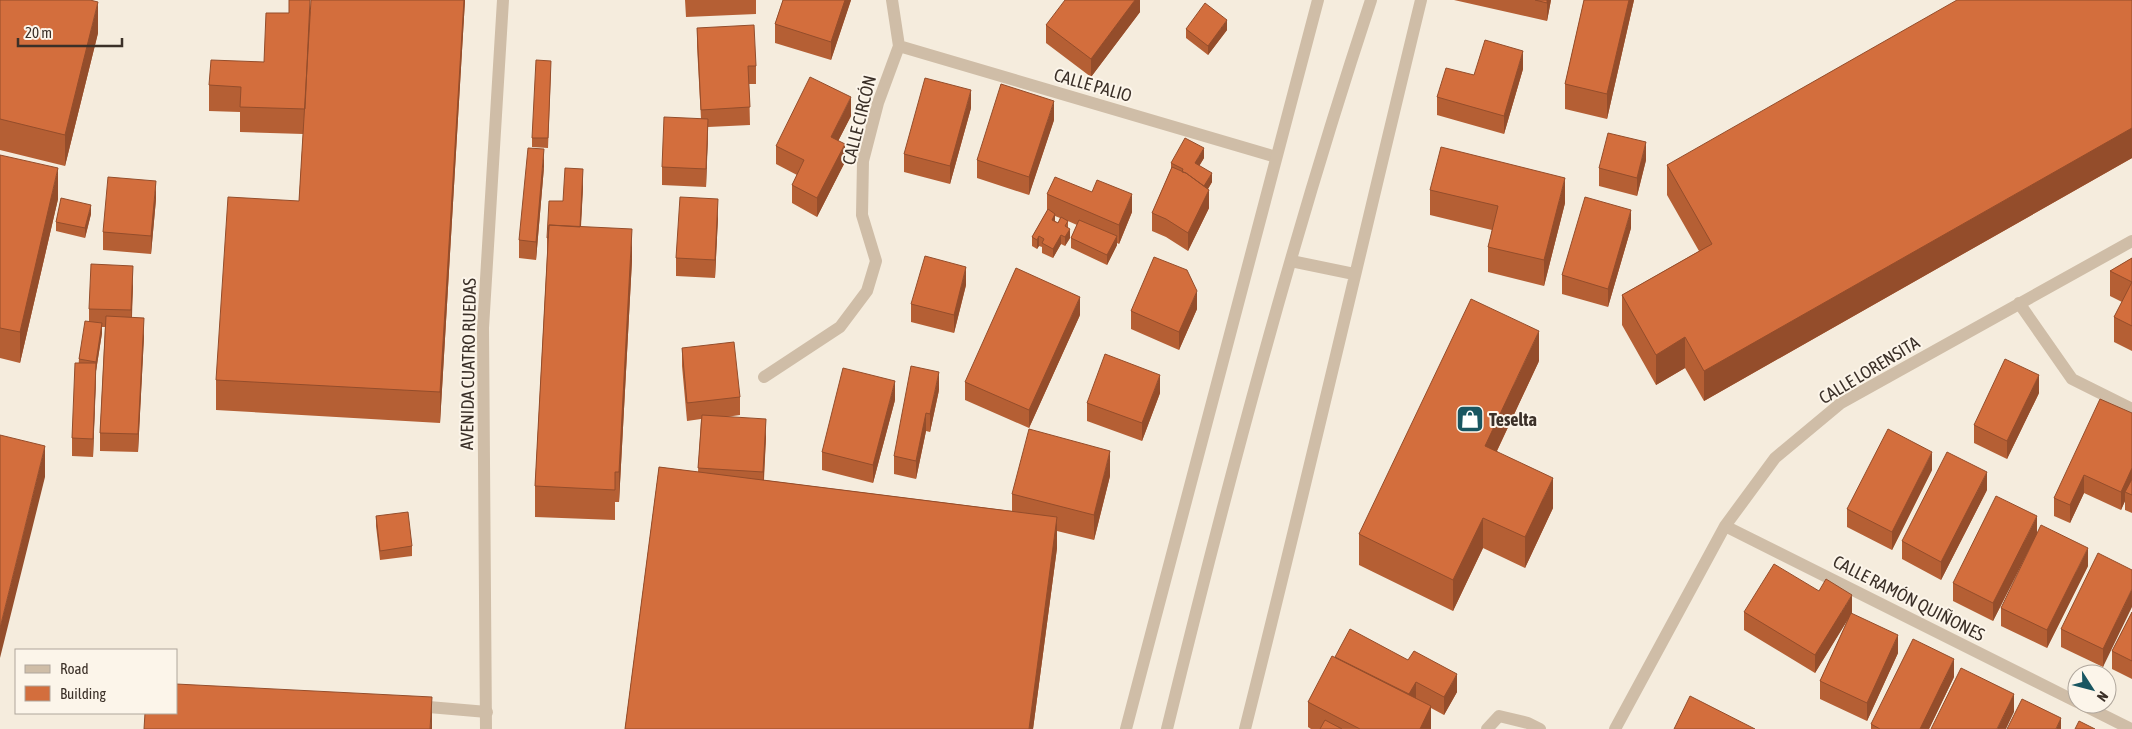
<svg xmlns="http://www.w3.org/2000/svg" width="2132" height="729" viewBox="0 0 2132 729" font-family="'Asap Condensed',sans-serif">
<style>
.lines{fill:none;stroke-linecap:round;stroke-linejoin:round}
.service{stroke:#cfbda7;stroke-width:12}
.minor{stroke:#cfbda7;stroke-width:12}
.tertiary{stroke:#cfbda7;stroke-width:12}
.wall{fill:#b55f34;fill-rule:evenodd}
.shaded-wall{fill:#944d2b}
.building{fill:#d36e3d;stroke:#944d2b}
.labels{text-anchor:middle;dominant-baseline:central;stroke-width:4;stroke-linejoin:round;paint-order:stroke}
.street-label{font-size:18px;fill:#3b3028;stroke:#fcf5ea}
.poi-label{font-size:18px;font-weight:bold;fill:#3b3028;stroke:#fcf5ea;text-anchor:start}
</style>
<rect width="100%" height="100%" fill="#f5ecdd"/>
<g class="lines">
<path class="service" d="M417,706L487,712"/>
<path class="minor" d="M899,46L1276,157
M1291,261L1354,274
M2019,303L2072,379L2132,409
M764,377L840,327L867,291L876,261L862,215L863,161L878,103L899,46L892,0
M1725,526L2077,702
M2081,704L2131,729
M486,729L483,328L503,0
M1245,729C1306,487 1362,243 1421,0
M1487,729L1499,716L1528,723L1540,729
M1615,729L1725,526L1775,458L1841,403L2132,241"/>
<path class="tertiary" d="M1126,729L1318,0
M1167,729C1227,484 1292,239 1371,0"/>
</g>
<path class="wall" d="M0,0L98,33L65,166L0,150Z
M465,0L440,423L216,410V380L299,201L303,134L240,132V112L209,111V85L264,62L289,13Z
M685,0H756V14L686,17Z
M783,0H851L831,60L775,43V24Z
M1140,0V12L1091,77L1046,43V25Z
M1454,0H1551L1547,21Z
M1584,0H1634L1607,119L1565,109V84Z
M2132,0V158L1704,401L1685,368L1656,385L1622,325V295L1699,251L1667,195V165Z
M697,28L756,66V84H749L750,125L708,127L706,187L662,185V167L701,119L697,46Z
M1186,29L1227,30L1208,55L1186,38Z
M1523,69L1504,134L1437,115V97L1474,75Z
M551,70L548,148L532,147V138Z
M971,108L950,184L904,172V154Z
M851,116L838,141L845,162L817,217L792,203V185L797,175L776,164V146Z
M1054,120L1029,195L977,178V160Z
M0,155L58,199L20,363L0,358Z
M1204,158L1199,166L1212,182L1208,189L1209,208L1188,251L1166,237L1152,231V213L1171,169V163Z
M1646,160L1637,196L1599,186V168Z
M544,167L536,260L519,258V240Z
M583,187L581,227L632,260L619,502H615V520L535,517V486L547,256V238L563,201Z
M1430,190L1565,203L1544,286L1488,272V247L1492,230L1430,215Z
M1047,194L1132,212L1119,244L1117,243V245L1107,265L1071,248V238L1077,225L1068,221V227L1070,238L1065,246L1061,244L1053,258L1042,253V247L1039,246L1037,249L1032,246V237L1047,211ZM1055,216L1060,218L1058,223L1055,221Z
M156,199L151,254L103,250V232Z
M91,214L85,238L56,231V222Z
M718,217L715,278L676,276V258Z
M1631,228L1608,307L1562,294V275Z
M2132,258V351L2114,342V317L2122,302L2110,296V271Z
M133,285L132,317L144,336L138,452L100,451V433L105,327H102V333L96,371L93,457L72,456V438L79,359L89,321V309Z
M966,285L954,333L911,322V304Z
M1197,309L1179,350L1131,329V311Z
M1080,315L1029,428L965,400V382Z
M682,348L740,397V415L726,417L766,437L764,480L1012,511V494L1110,476L1094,540L1057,531V548L1033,729H625L659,467L698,472L701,419L687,421L682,366Z
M1539,361L1497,451L1553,508L1525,568L1483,548L1453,611L1359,565V534Z
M939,390L930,432L926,431L916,479L894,474V456Z
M1160,393L1142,441L1087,421V403Z
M2039,393L2007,459L1974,443V425Z
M895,400L873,483L822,470V452Z
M2132,413V513L2125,510V501L2121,510L2084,493L2070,523L2054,516V498Z
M1932,470L1892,550L1847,527V509Z
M1987,490L1941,580L1902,559V541Z
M376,516L412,546V556L380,560L376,526Z
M2037,534L1993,621L1953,601V583Z
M2088,566L2047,648L2001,626V608Z
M2132,570L2103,667L2061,647V629Z
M1744,612L1852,613H1851L1898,653L1867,721L1820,699V681L1850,615L1815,673L1744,630Z
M2132,612V679L2112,669V651Z
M1335,657L1408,660L1457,692L1444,715L1431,708V729H1311L1308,727V702Z
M1954,677L1929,729H1871V724Z"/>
<path class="shaded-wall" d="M464,0H465L440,423V392Z
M845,0H851L831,60V42Z
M1135,0H1140V12L1091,77V59Z
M1547,0H1551L1547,21Z
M1629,0H1634L1607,119V94Z
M98,2V33L65,166V135Z
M1227,20V30L1208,55V46Z
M1523,51V69L1504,134V116Z
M971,90V108L950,184V166Z
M851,97V116L831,155V137Z
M1054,101V120L1029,195V177Z
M708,119V137L706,187V169Z
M2132,128V158L1704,401V371Z
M1646,142V160L1637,196V178Z
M845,144V162L817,217V198Z
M1204,148V158L1195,173V163Z
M544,149V167L536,260V242Z
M58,168V199L20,363V332Z
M583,169V187L579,257V239Z
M1212,173V182L1203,197V187Z
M1565,178V203L1544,286V260Z
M156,181V199L151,254V236Z
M1209,190V208L1188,251V233Z
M1132,194V212L1119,244V225Z
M718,199V217L715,278V260Z
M91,205V214L85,238V228Z
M1631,210V228L1608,307V289Z
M1055,214V223L1052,220Z
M632,229V260L619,502V472Z
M1070,229V238L1065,246V237Z
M1061,235V244L1053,258V249Z
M1039,236V246L1037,249V240Z
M1117,236V245L1107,265V255Z
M133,266V285L131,328V310Z
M966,267V285L954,333V315Z
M1197,291V309L1179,350V332Z
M1080,297V315L1029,428V410Z
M144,318V336L138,452V434Z
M102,323V333L96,371V362Z
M1539,331V361L1485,476V446Z
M1685,337V368L1656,385V355Z
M96,363V381L93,457V439Z
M939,372V390L930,432V414Z
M1160,375V393L1142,441V423Z
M2039,375V393L2007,459V441Z
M895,381V400L873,483V465Z
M926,413V431L916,479V461Z
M766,419V437L763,490V472Z
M45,446V477L0,658V628Z
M1110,451V476L1094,540V515Z
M1932,452V470L1892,550V532Z
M2132,468V487L2125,492V501L2121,510V492Z
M1987,472V490L1941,580V562Z
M2084,475V493L2070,523V505Z
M1553,478V508L1525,568V537Z
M2037,516V534L1993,621V603Z
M1057,517V548L1033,729H1029Z
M1483,518V548L1453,611V580Z
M2088,548V566L2047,648V630Z
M2132,589V607L2103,667V649Z
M1852,595V613L1815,673V655Z
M1898,635V653L1867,721V703Z
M1954,659V677L1929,729H1920Z
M1457,674V692L1444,715V697Z
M1416,682V700L1406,698Z
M2014,694V712L2006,729H1997Z
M432,697V729H430Z
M1431,706V729H1420Z
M2061,718V729H2056Z"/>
<path class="building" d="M0,0H90L98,2L65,135L0,119Z
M289,0H310L305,109L240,107L241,87L209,85L211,60L264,62L266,13H289Z
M311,0H464L440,392L216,380L228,197L299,201Z
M783,0H845L831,42L775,24Z
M1065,0H1135L1091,59L1046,25Z
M1535,0H1547V3Z
M1584,0H1629L1607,94L1565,84Z
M1957,0H2132V128L1704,371L1685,337L1656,355L1622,295L1712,244L1667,165Z
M1205,3L1227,20L1208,46L1186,29Z
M754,25L756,66H748L750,107L701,110L697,28Z
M1485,40L1523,51L1504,116L1437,97L1446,68L1474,75Z
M536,60L551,61L548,138H532Z
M810,77L851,97L831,137L845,144L817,198L792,185L804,160L776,146Z
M925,78L971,90L950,166L904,154Z
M1001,84L1054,101L1029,177L977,160Z
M664,117L708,119L706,169L662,167Z
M1608,133L1646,142L1637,178L1599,168Z
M1185,138L1204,148L1195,163L1212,173L1204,186L1186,173L1182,172L1183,169L1171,163Z
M1441,147L1565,178L1544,260L1488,247L1498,206L1430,190Z
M528,148L544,149L536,242L519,240Z
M0,155L58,168L20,332L0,328Z
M1172,167L1186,173L1209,190L1188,233L1166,219L1152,213Z
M565,168L583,169L580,227L549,225L548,238H547L549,201H563Z
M108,177L156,181L151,236L103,232Z
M1055,177L1092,192L1097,180L1132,194L1119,225L1047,194Z
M680,197L718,199L715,260L676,258Z
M1585,197L1631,210L1608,289L1562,275Z
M61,198L91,205L85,228L56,222Z
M1048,209L1055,214L1052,220L1058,223L1061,217L1068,221L1065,226L1070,229L1065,237L1061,235L1053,249L1042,243L1044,239L1039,236L1037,240L1032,237Z
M1079,220L1117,236L1107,255L1071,238Z
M549,225L632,229L619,472H615V490L535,486Z
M925,256L966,267L954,315L911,304Z
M1154,257L1187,270L1197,291L1179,332L1131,311Z
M2132,258V326L2114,317L2132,282L2110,271Z
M91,264L133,266L131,310L89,309Z
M1016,268L1080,297L1029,410L965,382Z
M1471,299L1539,331L1485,446L1553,478L1525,537L1483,518L1453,580L1359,534Z
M106,316L144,318L138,434L100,433Z
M85,321L102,323L96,362L79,359Z
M734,342L740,397L687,403L682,348Z
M1105,354L1160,375L1142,423L1087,403Z
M2005,359L2039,375L2007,441L1974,425Z
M75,363H96L93,439L72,438Z
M911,366L939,372L930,414L926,413L916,461L894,456Z
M843,368L895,381L873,465L822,452Z
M2100,399L2132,413V468L2121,492L2084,475L2070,505L2054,498Z
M702,415L766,419L763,472L698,468Z
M1029,429L1110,451L1094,515L1012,494Z
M1888,429L1932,452L1892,532L1847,509Z
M0,435L45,446L0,628Z
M1947,452L1987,472L1941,562L1902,541Z
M659,467L1057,517L1029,729H625Z
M2132,479V495L2125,492Z
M1996,496L2037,516L1993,603L1953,583Z
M408,512L412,546L380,551L376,516Z
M2041,525L2088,548L2047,630L2001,608Z
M2098,553L2132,570V589L2103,649L2061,629Z
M1774,564L1819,591L1826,579L1852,595L1815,655L1744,612Z
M2132,612V661L2112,651Z
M1851,613L1898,635L1867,703L1820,681Z
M1350,629L1408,660L1414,651L1457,674L1444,697L1416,682L1409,694L1335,657Z
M1913,639L1954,659L1920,729H1880L1871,724Z
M1332,656L1431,706L1420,729H1360L1308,702Z
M1961,668L2014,694L1997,729H1931Z
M176,684L432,697L430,729H144L145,713H176Z
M1690,696L1755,729H1674Z
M2022,699L2061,718L2056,729H2007Z
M1325,720L1342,729H1320Z
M2079,721L2095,729H2075Z"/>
<defs>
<g id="shop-square" transform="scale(1.4375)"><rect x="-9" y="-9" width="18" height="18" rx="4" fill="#195661" stroke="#fcf5ea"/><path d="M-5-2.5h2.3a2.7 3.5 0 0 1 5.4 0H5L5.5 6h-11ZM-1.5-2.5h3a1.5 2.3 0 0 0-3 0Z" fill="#fff"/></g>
</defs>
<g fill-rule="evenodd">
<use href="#shop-square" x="1470" y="419"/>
</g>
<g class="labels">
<g class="street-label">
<text transform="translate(1093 85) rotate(16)">CALLE PALIO</text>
<text transform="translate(859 120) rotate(-76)">CALLE CIRCÓN</text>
<text transform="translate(468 364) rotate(-89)">AVENIDA CUATRO RUEDAS</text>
<text transform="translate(1869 370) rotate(-31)">CALLE LORENSITA</text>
<text transform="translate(1909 598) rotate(27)">CALLE RAMÓN QUIÑONES</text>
</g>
<g class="poi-label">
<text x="1489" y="419">Teselta</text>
</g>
</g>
<rect x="15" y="649" width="162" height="65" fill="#fcf5ea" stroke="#afa69c"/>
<rect x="25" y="665" width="25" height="8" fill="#cfbda7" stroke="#afa69c"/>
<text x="60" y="674" font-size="15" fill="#3b3028">Road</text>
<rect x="25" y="686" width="25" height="15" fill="#d36e3d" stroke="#afa69c"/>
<text x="60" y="699" font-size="15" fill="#3b3028">Building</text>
<g transform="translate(2092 689) rotate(126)"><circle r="24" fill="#fcf5ea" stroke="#afa69c"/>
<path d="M0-4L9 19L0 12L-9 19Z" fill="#195661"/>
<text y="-8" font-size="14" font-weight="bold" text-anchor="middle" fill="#3b3028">N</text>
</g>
<path d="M18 38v8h104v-8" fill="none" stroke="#3b3028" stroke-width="2.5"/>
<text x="25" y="38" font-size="15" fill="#3b3028" stroke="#fcf5ea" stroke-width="4" paint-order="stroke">20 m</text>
</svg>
